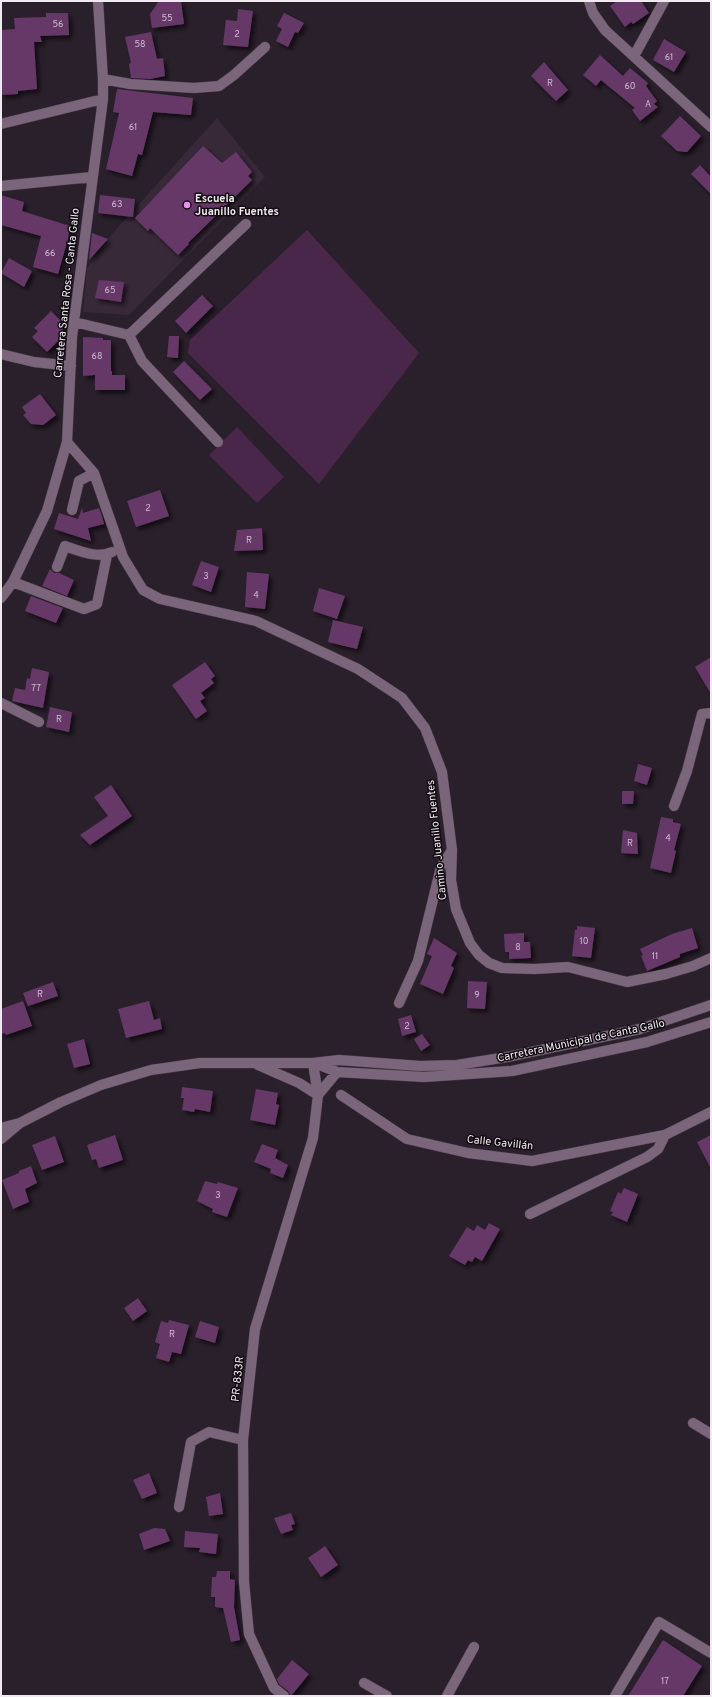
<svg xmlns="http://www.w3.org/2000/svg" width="712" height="1697" viewBox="0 0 712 1697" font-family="Overpass,sans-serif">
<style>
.built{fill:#382938}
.green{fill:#49274b}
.building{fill:#653868;filter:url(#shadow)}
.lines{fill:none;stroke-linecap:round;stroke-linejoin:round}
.minor-casing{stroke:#463c47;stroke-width:11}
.minor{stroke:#7b657b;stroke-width:10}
.poi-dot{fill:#f08bf6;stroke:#100c10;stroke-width:1.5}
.labels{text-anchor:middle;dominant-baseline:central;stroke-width:3;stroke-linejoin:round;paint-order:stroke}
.number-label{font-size:9px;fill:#cdbdce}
.poi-label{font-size:11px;font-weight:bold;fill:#f0e9f0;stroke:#100c10;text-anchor:start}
.street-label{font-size:11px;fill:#f0e9f0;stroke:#100c10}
</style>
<defs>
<filter id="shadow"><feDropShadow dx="3.5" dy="3.5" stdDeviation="2" flood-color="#0009"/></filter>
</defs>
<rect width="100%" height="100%" fill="#2a202b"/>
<path class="built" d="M217,118L265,177L129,315L83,312L87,268L112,234Z"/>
<path class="green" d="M307,230L419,353L319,484L188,353L190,340Z
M237,427L284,477L257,503L209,455Z"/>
<path class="building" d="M159,1H181L184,24L152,28L150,14Z
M617,1H641L649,13L633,24L631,22L625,27L610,6Z
M238,9L253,11L248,47L223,45L226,20L237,21Z
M46,13H68L69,35L40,36L42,42H34L37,89L18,91V94L1,95V30L15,29L14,18L46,17Z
M284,13L304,23L298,33L295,32L288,47L276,41L282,29L277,26Z
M151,32L157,59L163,58L165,76L150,79L131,78L129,64L131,63L125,37Z
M664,39L686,52L674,72L653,60Z
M600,55L623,76L630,68L648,83L646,86L657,101L654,104L658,107L640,121L632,110L635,108L601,80L596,86L583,75Z
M544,62L568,90L556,101L531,76Z
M117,89L193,98L191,115L153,112L142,155L138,154L132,176L106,169L119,113L113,112Z
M680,116L701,136L687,152L677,151L661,136Z
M203,146L222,163L236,152L252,172L248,176L252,180L188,243L189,244L178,255L150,228L148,231L135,218Z
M700,165L711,177V194L691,174Z
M1,195L24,202L22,211L70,226L68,239L58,274L33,267L41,236L1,225Z
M100,195L135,199L133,217L98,213Z
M92,233L108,239L89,260Z
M9,258L32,271L24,287L1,273Z
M99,280L124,282L121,302L95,298Z
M202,295L213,306L186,333L175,321Z
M51,311L62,322L63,336L47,352L32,337L38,331L34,328Z
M169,336H179L178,358L167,357Z
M83,337L103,338V340H111V371H112V375H125V390H95V375L83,376Z
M184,361L212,389L200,400L173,372Z
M40,394L56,415L43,425L31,424L23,415L26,413L22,407Z
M160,490L169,516L136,527L127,501Z
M82,508L83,513L99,508L102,516L104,524L88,528L91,541L54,529L59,513L78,519Z
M262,528L263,550L234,551L237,530Z
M201,561L219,567L211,592L192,585Z
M50,569L54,573H59L74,580L67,596L42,586Z
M247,572L269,574L265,609L245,607Z
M319,588L345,596L337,619L313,611Z
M31,596L63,608L56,623L25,611Z
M333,620L363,627L357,649L328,642Z
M711,657V694L695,667Z
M205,662L215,676L211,679L214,683L201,693L205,698L200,701L207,711L196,719L172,685Z
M32,668L49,672L43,708L12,701L15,688L25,690L27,678L30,679Z
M50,707L72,712L69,732L46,727Z
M638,764L652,768L647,785L634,781Z
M111,785L132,816L90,845L80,835L108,816L94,797Z
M622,791H634L633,804H622Z
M661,817L673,819V822L681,824L674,850L676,851L671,873L650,868Z
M623,830L637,833L638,854L621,853Z
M577,926L595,928L591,958L572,956L575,930H577Z
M692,928L698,948L680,954V957L647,971L641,956L643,955L640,949L672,934Z
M524,933V942H530L531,958L509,959V952H505L504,934Z
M434,938L457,953L451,966L454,968L443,994L420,984L432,956L427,954Z
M468,981L487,982L485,1009L467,1008Z
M53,982L58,996L28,1006L23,993Z
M23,1001L32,1026L6,1035L5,1033L1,1034V1009Z
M149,1001L154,1020L160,1018L162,1029L126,1038L118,1009Z
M411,1015L416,1032L402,1036L398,1019Z
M422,1034L430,1045L421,1051L414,1039Z
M84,1039L90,1064L74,1068L67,1044Z
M182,1087L213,1091L210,1112L195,1109L194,1112L182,1110L184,1098H181Z
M256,1089L278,1093L276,1104L279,1105L275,1125L250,1120Z
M115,1135L123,1160L99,1168L96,1159L92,1160L87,1145Z
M711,1135V1169L697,1142Z
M55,1136L64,1162L42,1170L32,1145Z
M262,1144L278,1150L275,1158L288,1165L283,1178L270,1173L271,1169L254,1162Z
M31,1166L37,1183L25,1189L29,1202L13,1209L2,1180L19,1173V1171Z
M205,1181L217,1184L218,1182L238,1188L227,1217L212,1212L213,1209L197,1201Z
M624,1188L638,1194L627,1222L611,1215L613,1212L610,1211L618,1192L621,1194Z
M489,1223L500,1229L482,1261L475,1257L472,1262L468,1260L465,1265L449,1256L467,1227L474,1231L477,1225L485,1230Z
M138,1298L147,1311L133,1321L124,1308Z
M169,1320L189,1325L181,1354L172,1352L169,1362L156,1358L160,1344L155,1342L161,1321L168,1323Z
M200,1321L219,1327L215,1343L195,1337Z
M149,1473L157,1493L142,1499L133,1480Z
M220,1493L223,1514L209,1516L206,1497Z
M291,1513L295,1524L291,1525L293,1530L281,1534L274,1518Z
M154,1528L165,1529L170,1541L144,1550L139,1534Z
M185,1531L218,1534L216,1554L199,1552L200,1548L184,1547Z
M325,1546L338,1565L321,1577L308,1558Z
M217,1571H230V1579L235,1580L234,1607L240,1640L231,1642L223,1608L215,1607V1597H211L212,1577H216Z
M663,1640L702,1666L683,1696H628Z
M292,1660L309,1674L291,1696L288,1691L279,1684L277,1679Z"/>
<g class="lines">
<g class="minor-casing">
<path id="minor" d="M589,1L593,13L605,30L711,127
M634,56L664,1
M103,79L130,84L194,88L219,86L234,75L265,47
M1,124L103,99
M1,186L92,177
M74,322L129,335L246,224
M129,335L142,361L218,442
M1,354L34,362L71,366
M67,442L94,473L123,557L143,590L160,599L256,621L358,669L402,698L425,728L442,772L452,850L451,880L456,909L470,943L479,955L489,963L502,968L535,969L568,967L627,982L666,974L693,966L711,958
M72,510L79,481L94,473
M57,567L65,546C80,551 97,559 112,552
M13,582L84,609L97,604L107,555
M1,598L13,582L47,511L67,442L72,337L103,99V79L98,1
M1,703L39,722
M674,806L687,771L702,714L711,713
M399,1003L418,961L441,867L452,850
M315,1063L337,1072L424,1077L512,1071L647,1042L711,1022
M258,1065L299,1083L318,1095L337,1072
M341,1095L407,1139L468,1153L532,1161L665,1135L711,1112
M1,1128L20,1123L61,1102L101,1085L151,1070L200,1063H313L339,1060L420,1066L457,1065L507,1057L640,1029L711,1005
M1,1139L20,1123
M530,1214L647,1157L658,1149L665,1135
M693,1423L711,1434
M179,1507L191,1442L209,1432L243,1440
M364,1683L387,1696
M284,1696L274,1688L249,1634L244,1582L243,1440L255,1329L313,1138L318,1095L313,1063
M447,1696L474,1647
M615,1696L659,1622L711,1653"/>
</g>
<use href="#minor" class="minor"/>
</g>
<circle class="poi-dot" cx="187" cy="205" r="4"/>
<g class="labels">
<g class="number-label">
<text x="167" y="18">55</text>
<text x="58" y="24">56</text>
<text x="237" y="34">2</text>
<text x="140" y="44">58</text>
<text x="669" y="57">61</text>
<text x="550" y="83">R</text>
<text x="630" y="86">60</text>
<text x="648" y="104">A</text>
<text x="133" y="127">61</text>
<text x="117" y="204">63</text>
<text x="50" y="253">66</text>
<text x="110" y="290">65</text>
<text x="97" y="356">68</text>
<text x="148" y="508">2</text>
<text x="249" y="540">R</text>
<text x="206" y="576">3</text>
<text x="256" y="595">4</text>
<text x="36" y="688">77</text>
<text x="59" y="719">R</text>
<text x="668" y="838">4</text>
<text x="630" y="843">R</text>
<text x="584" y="941">10</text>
<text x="518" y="947">8</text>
<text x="655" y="956">11</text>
<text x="40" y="994">R</text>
<text x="477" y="995">9</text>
<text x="407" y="1026">2</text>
<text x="218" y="1195">3</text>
<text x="172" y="1334">R</text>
<text x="665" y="1681">17</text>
</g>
<g class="poi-label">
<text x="195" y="199">Escuela<tspan x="195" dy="13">Juanillo Fuentes</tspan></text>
</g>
<g class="street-label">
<text transform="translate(67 293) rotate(-84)">Carretera Santa Rosa - Canta Gallo</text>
<text transform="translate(437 840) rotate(-96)">Camino Juanillo Fuentes</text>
<text transform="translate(581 1041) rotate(-12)">Carretera Municipal de Canta Gallo</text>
<text transform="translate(500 1143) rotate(6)">Calle Gavillán</text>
<text transform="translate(238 1379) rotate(-84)">PR-833R</text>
</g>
</g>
<rect width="712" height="1697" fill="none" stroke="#f0e9f0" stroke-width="4"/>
</svg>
